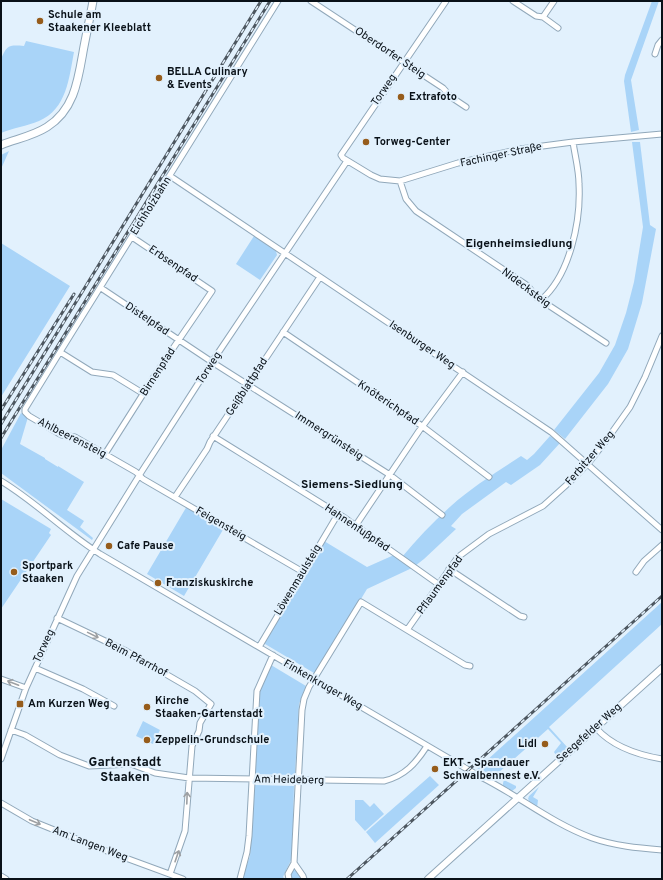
<svg xmlns="http://www.w3.org/2000/svg" width="663" height="880" viewBox="0 0 663 880" font-family="Overpass,sans-serif">
<style>
.green{fill:#a9d4f8}
.lines{fill:none;stroke-linecap:round;stroke-linejoin:round}
.minor-casing{stroke:#91a8ba;stroke-width:7}
.tertiary-casing{stroke:#91a8ba;stroke-width:8}
.secondary-casing{stroke:#91a8ba;stroke-width:9}
.minor{stroke:#fff;stroke-width:5}
.tertiary{stroke:#fff;stroke-width:6}
.secondary{stroke:#fff;stroke-width:7}
.rail-casing{stroke:#4d5760;stroke-width:3}
.rail{stroke:#e2f1fd;stroke-width:1.5;stroke-dasharray:4.5;stroke-linecap:butt}
.oneway{stroke:#9da0a3}
.poi-dot{fill:#965c1b;stroke:#e2f1fd;stroke-width:1.5}
.labels{text-anchor:middle;dominant-baseline:central;stroke-width:4;stroke-linejoin:round;paint-order:stroke}
.poi-label{font-size:11px;font-weight:bold;fill:#091118;stroke:#e2f1fd;text-anchor:start}
.street-label{font-size:11px;fill:#091118;stroke:#e2f1fd}
.neighbourhood-label{font-size:12px;font-weight:bold;fill:#091118;stroke:#e2f1fd}
.quarter-label{font-size:13px;font-weight:bold;fill:#091118;stroke:#e2f1fd}
</style>
<rect width="100%" height="100%" fill="#e2f1fd"/>
<path class="green" d="M652,1H659L631,80L639,130L631,132L624,81L625,75Z
M26,41L74,52C69,78 67,109 39,121C27,126 13,128 1,133V59C7,45 9,45 24,46Z
M632,142H640L650,225L656,229L642,303L628,349L608,384L565,439L554,430L599,373L615,345L626,313L634,282L643,227Z
M9,151L1,169V155Z
M254,236L276,251L277,255L260,280L236,264Z
M1,243L70,286L1,397Z
M21,413L28,417L20,444L45,458V459L58,467V466L84,482L67,510L84,521L80,527L93,538L92,540L1,473V450Z
M550,436L560,443L540,465L511,485L506,482L462,514L451,526L456,529L424,559L415,566L402,557C417,539 433,522 451,506C472,487 497,472 521,456L527,460L534,454Z
M1,499L51,529L49,533L51,535L1,609Z
M187,506L224,528L184,596L147,574Z
M324,541L367,567L394,555L412,568L367,589L317,672L314,673L265,644V641Z
M662,602V624L549,727L568,748L557,757L554,752L561,743L548,729L497,774L495,772L494,773L475,771Z
M271,665L306,686L299,704L295,775L255,774L260,691Z
M143,721L160,730L153,744L136,736Z
M430,776L439,785L375,843L366,832Z
M504,780L516,786V788L512,791L503,786V783Z
M254,785L294,786L292,858L283,877L285,879H242L250,856Z
M539,787L533,797L538,800L537,808L528,802L529,800L528,799L529,796Z
M355,800H363L370,807L374,803L384,814L365,831L355,820Z
M295,870L298,871L303,879H290L289,875L292,871Z"/>
<g class="lines">
<g class="minor-casing">
<path id="minor" d="M278,1L60,352L25,409V412L29,416L58,433L62,435L75,437L136,472L143,479L303,572
M311,1L443,88L451,97L466,107
M446,1L341,155L343,158L371,175L380,179L400,181L458,163L520,149L573,142L662,134
M513,1L536,16L543,17L558,28
M543,17L554,1
M655,54L658,45L662,40
M170,176L551,432L662,530
M400,181L406,199L416,211L528,286L536,297L606,343
M101,288L212,362L390,475L442,515
M541,300C570,275 581,221 579,184C579,170 575,156 573,142
M283,332L422,426L489,477
M60,352L92,372L113,375L144,394
M213,436L345,518L438,584
M105,454L159,369L212,291L132,237
M1,481C36,502 65,532 100,554L479,776C518,795 551,823 592,838C615,846 638,848 662,850
M175,497L207,449L210,442L320,277
M356,525L419,431L463,372
M449,569L520,616L524,617
M636,572L644,561L662,545
M57,618L126,651L195,691L211,704L200,723L199,731L192,746L185,831L170,874
M407,630L458,557L489,534L543,506L573,479L590,461L608,438L630,407L645,377L662,336
M259,647L338,514
M35,668L83,689L114,706
M1,679L26,688
M596,728C612,746 638,755 662,759
M11,730L25,735L60,755L89,766L131,764L155,773L189,778L384,781C405,776 416,763 427,746
M1,759L26,688L77,576L142,471L212,362L347,161
M1,803L32,821L104,850L183,879
M294,863L303,876L304,879
M1,876L6,879
M240,879L247,852L249,836L257,691L273,655
M289,879L288,874L294,863L302,710L304,699L309,687L361,602L465,665L470,666"/>
</g>
<g class="tertiary-casing">
<path id="tertiary" d="M428,879L662,668"/>
</g>
<g class="secondary-casing">
<path id="secondary" d="M1,145C16,139 33,136 47,127C74,110 78,81 83,52C86,35 90,18 93,1"/>
</g>
<use href="#minor" class="minor"/>
<use href="#tertiary" class="tertiary"/>
<use href="#secondary" class="secondary"/>
<g class="rail-casing">
<path id="rail" d="M1,410L74,294
M1,424L261,1
M1,438L270,1
M347,879L662,596"/>
</g>
<use href="#rail" class="rail"/>
</g>
<defs><path id="oneway-shaft" d="M-6 0H5M1.5-3L5.5 0L1.5 3" fill="none" stroke-width="1.6" stroke-linecap="round" stroke-linejoin="round"/></defs>
<g class="oneway">
<use href="#oneway-shaft" transform="translate(93 635) rotate(26)"/>
<use href="#oneway-shaft" transform="translate(13 683) rotate(-159)"/>
<use href="#oneway-shaft" transform="translate(187 798) rotate(-88)"/>
<use href="#oneway-shaft" transform="translate(35 822) rotate(23)"/>
<use href="#oneway-shaft" transform="translate(177 856) rotate(-71)"/>
</g>
<g class="poi-dot">
<circle cx="40" cy="21" r="4"/>
<circle cx="159" cy="78" r="4"/>
<circle cx="401" cy="97" r="4"/>
<circle cx="366" cy="142" r="4"/>
<circle cx="109" cy="546" r="4"/>
<circle cx="14" cy="572" r="4"/>
<circle cx="158" cy="583" r="4"/>
<rect x="16" y="700" width="8" height="8" rx="2"/>
<circle cx="147" cy="707" r="4"/>
<circle cx="147" cy="740" r="4"/>
<circle cx="545" cy="744" r="4"/>
<circle cx="435" cy="769" r="4"/>
</g>
<g class="labels">
<g class="poi-label">
<text x="48" y="15">Schule am<tspan x="48" dy="13">Staakener Kleeblatt</tspan></text>
<text x="167" y="72">BELLA Culinary<tspan x="167" dy="13">&amp; Events</tspan></text>
<text x="409" y="97">Extrafoto</text>
<text x="374" y="142">Torweg-Center</text>
<text x="117" y="546">Cafe Pause</text>
<text x="22" y="566">Sportpark<tspan x="22" dy="13">Staaken</tspan></text>
<text x="166" y="583">Franziskuskirche</text>
<text x="155" y="701">Kirche<tspan x="155" dy="13">Staaken-Gartenstadt</tspan></text>
<text x="28" y="704">Am Kurzen Weg</text>
<text x="155" y="740">Zeppelin-Grundschule</text>
<text x="537" y="744" text-anchor="end">Lidl</text>
<text x="443" y="763">EKT - Spandauer<tspan x="443" dy="13">Schwalbennest e.V.</tspan></text>
</g>
<g class="street-label">
<text transform="translate(390 53) rotate(34)">Oberdorfer Steig</text>
<text transform="translate(384 90) rotate(-56)">Torweg</text>
<text transform="translate(501 155) rotate(-12)">Fachinger Straße</text>
<text transform="translate(151 206) rotate(-58)">Eichholzbahn</text>
<text transform="translate(173 264) rotate(34)">Erbsenpfad</text>
<text transform="translate(526 288) rotate(37)">Nidecksteig</text>
<text transform="translate(147 319) rotate(34)">Distelpfad</text>
<text transform="translate(422 345) rotate(34)">Isenburger Weg</text>
<text transform="translate(209 368) rotate(-57)">Torweg</text>
<text transform="translate(158 372) rotate(-57)">Birnenpfad</text>
<text transform="translate(247 387) rotate(-57)">Geißblattpfad</text>
<text transform="translate(388 403) rotate(34)">Knöterichpfad</text>
<text transform="translate(329 436) rotate(33)">Immergrünsteig</text>
<text transform="translate(72 438) rotate(27)">Ahlbeerensteig</text>
<text transform="translate(590 458) rotate(-49)">Ferbitzer Weg</text>
<text transform="translate(221 524) rotate(30)">Feigensteig</text>
<text transform="translate(357 528) rotate(34)">Hahnenfußpfad</text>
<text transform="translate(298 580) rotate(-59)">Löwenmaulsteig</text>
<text transform="translate(440 585) rotate(-54)">Pflaumenpfad</text>
<text transform="translate(44 646) rotate(-65)">Torweg</text>
<text transform="translate(136 658) rotate(28)">Beim Pfarrhof</text>
<text transform="translate(323 685) rotate(30)">Finkenkruger Weg</text>
<text transform="translate(589 733) rotate(-42)">Seegefelder Weg</text>
<text transform="translate(289 780) rotate(1)">Am Heideberg</text>
<text transform="translate(90 844) rotate(21)">Am Langen Weg</text>
</g>
<g class="neighbourhood-label">
<text x="519" y="244">Eigenheimsiedlung</text>
<text x="352" y="485">Siemens-Siedlung</text>
</g>
<g class="quarter-label">
<text x="125" y="763">Gartenstadt<tspan x="125" dy="15">Staaken</tspan></text>
</g>
</g>
<rect width="663" height="880" fill="none" stroke="#091118" stroke-width="4"/>
</svg>
